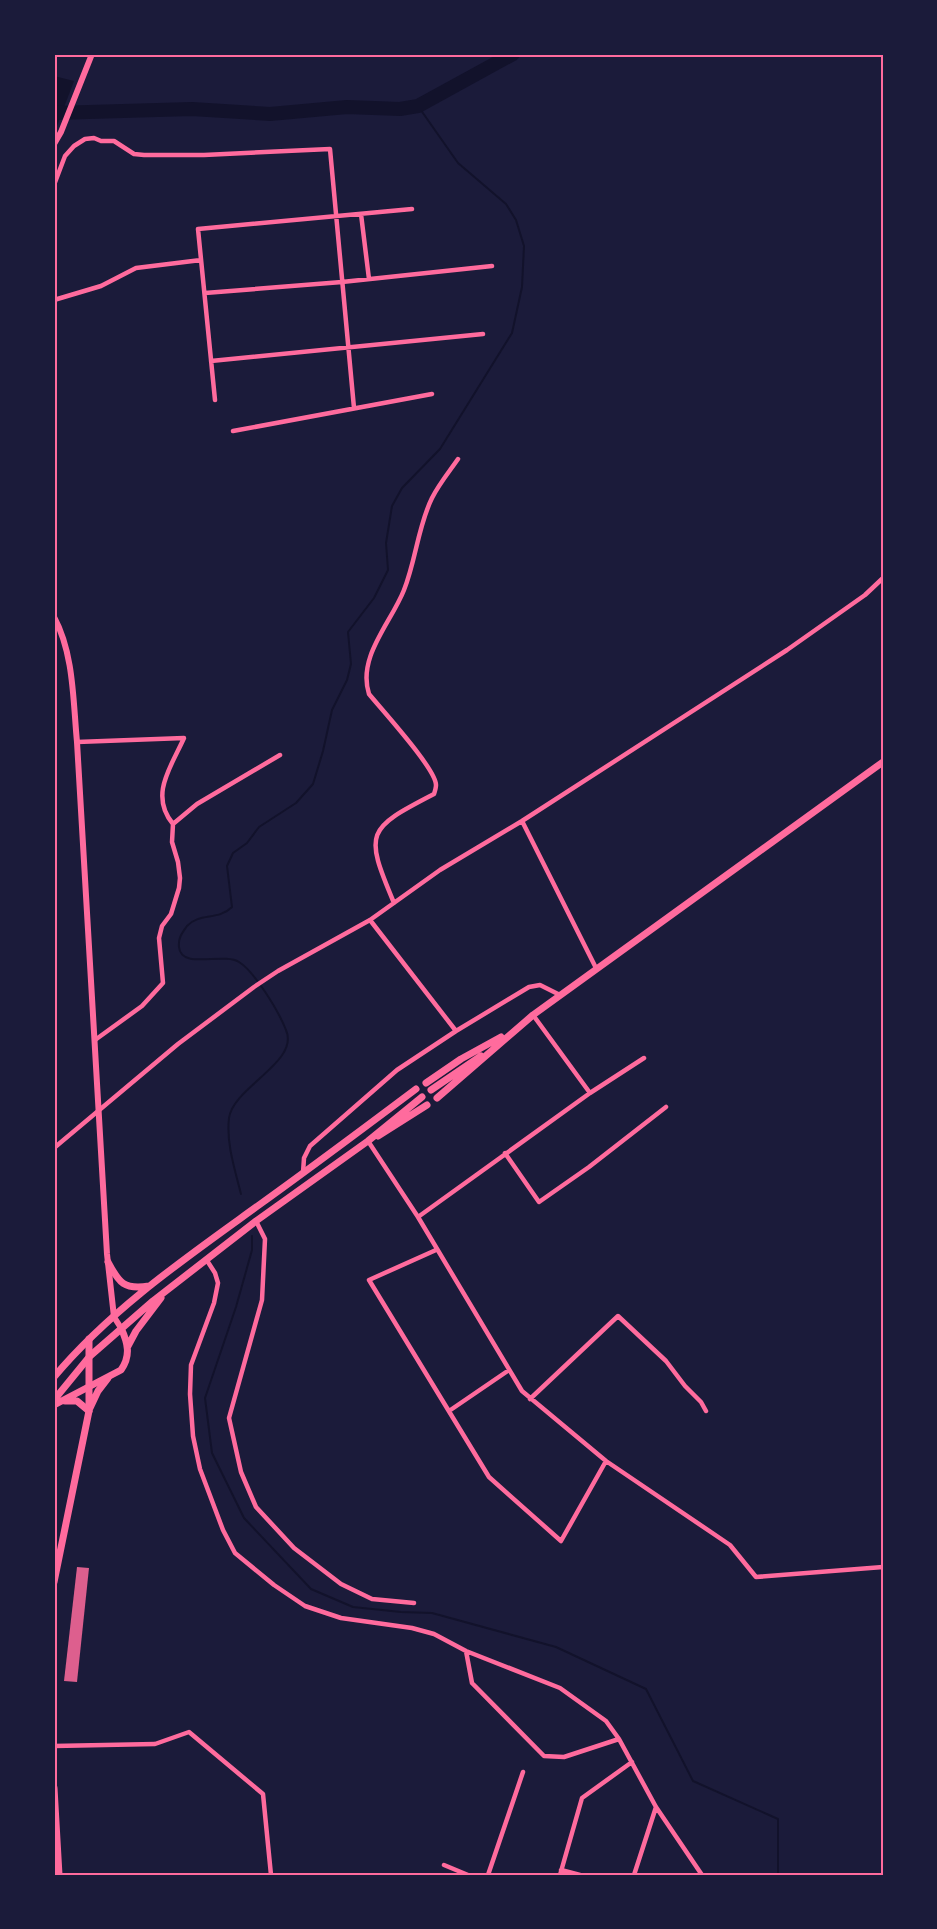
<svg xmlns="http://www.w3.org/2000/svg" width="937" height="1929" viewBox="0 0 937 1929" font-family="'DejaVu Sans',sans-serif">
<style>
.water{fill:#12122b}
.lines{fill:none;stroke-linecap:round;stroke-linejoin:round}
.stream{stroke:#12122b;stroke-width:2}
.river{stroke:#12122b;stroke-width:14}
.building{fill:#dd5f8e}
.minor{stroke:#ff6b9d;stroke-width:4.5}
.secondary{stroke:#ff6b9d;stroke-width:6}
.primary{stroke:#ff6b9d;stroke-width:7}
.trunk{stroke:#ff6b9d;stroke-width:7}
.neatline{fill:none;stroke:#ff6b9d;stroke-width:2}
</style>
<rect width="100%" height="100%" fill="#1b1b3a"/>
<path class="water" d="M54,76L74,81L54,134Z"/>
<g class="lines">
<path class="stream" d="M241,1194C235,1170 226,1143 229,1118C233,1087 300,1062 286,1030C279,1012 255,972 239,962C223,952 181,970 179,947C178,938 182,933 187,926C200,912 218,921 232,907L227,866L233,853L247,843L259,827L296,803L313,784L323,751L332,710L347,680L351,664L348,632L374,598L388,570L386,543L392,506L402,488L440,449L512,333L522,287L524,246L516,220L506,204L458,163L418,106
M252,1236V1250L236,1307L205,1398L212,1453L244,1518L311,1589L353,1607L401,1612L432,1613L556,1647L646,1689L693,1781L778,1819V1875"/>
<path class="river" d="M54,113L192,109L270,114L347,107L400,109L418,106L513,54"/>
</g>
<path class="building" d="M77,1567L89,1568L77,1682L64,1681Z"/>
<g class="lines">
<path class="minor" d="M54,185L65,156L74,146L85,139L94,138L101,141H114L134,154L144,155H204L330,149L354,408
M361,214L369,279
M205,293L342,282L492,266
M54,300L101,286L136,268L201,260
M211,361L483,334
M215,400L198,229L412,209
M233,431L432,394
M77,742L184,738C171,767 149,795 173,824L172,842L178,862L180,878L179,888L171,914L162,926L159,938L163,983L142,1006L95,1040
M522,821L596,968
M173,824L197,804L280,755
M394,903C364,832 366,829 434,794C435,791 436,788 436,785C436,769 382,710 369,694C357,657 391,623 404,590C416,560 418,526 432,498C439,484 449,472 458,459
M370,920L456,1031
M533,1015L590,1093
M368,1141L418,1217L522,1391L606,1461L730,1545L756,1577L883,1567
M54,1148L178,1044L254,987L278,971L370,920L440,870L522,821L787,650L865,595L883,578
M505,1153L539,1202L589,1167L666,1107
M303,1173L304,1158L310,1146L397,1070L456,1031L529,987L540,985L560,995
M418,1217L590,1093L644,1058
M256,1221L265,1239L262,1300L229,1418L241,1472L256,1507L294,1548L341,1584L372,1599L414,1603
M436,1250L369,1280L489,1477L561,1541L606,1461
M206,1259L215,1273L218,1283L214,1303L191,1365L190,1394L193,1436L200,1469L223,1530L235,1553L274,1585L305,1606L341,1618L412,1628L434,1634L466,1651L560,1688L606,1721L619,1739L656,1807L702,1875
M530,1399L618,1316L666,1361L685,1386L701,1402L706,1411
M449,1411L509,1370
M466,1651L472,1683L544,1756L564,1757L619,1739
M54,1746L155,1744L189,1732L263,1794L271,1875
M444,1865L468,1875
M561,1870L580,1875
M488,1875L523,1772
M560,1875L582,1798L632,1762
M634,1875L656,1807"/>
<path class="secondary" d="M54,144L61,132L92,54
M54,617C74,654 73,701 77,742L107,1254L114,1317L121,1328"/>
<path class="primary" d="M90,1408L98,1391L108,1378
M54,1582L89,1411V1339
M54,1788L59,1875"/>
<path class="trunk" d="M426,1083L461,1059L501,1037
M431,1090L481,1056
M437,1098L533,1015L883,762
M378,1136L427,1105
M108,1262C119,1283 124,1290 149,1286
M128,1346L136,1331L161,1298
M54,1377C111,1309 187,1257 259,1205C312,1167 364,1128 416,1089
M54,1400L90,1356L153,1301L256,1221L368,1141L422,1097
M65,1401H77L89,1411
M54,1405L121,1370C131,1356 128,1343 121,1328"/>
</g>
<rect width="937" height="1929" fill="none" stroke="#1b1b3a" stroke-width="111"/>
<rect x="56" y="56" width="826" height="1818" class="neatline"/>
</svg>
